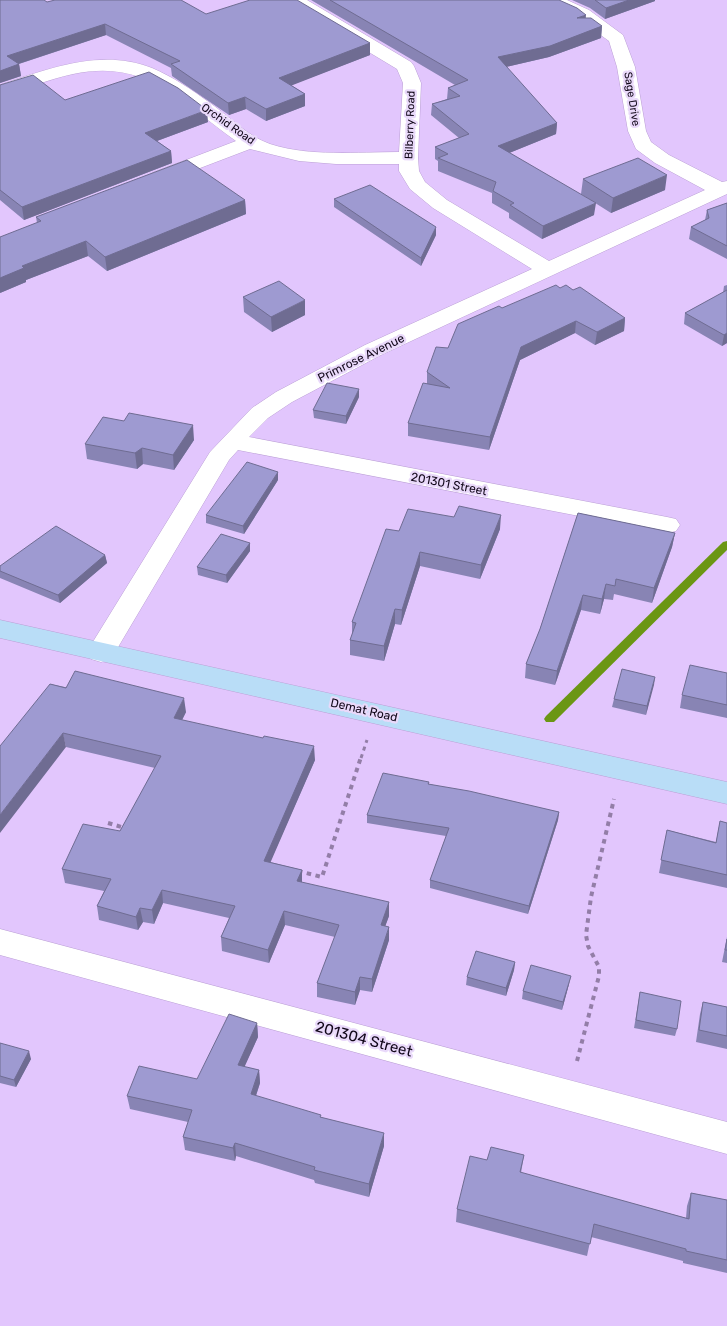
<svg xmlns="http://www.w3.org/2000/svg" width="727" height="1326" viewBox="0 0 727 1326" font-family="Rubik,sans-serif">
<style>
.lines{fill:none;stroke-linecap:round;stroke-linejoin:round}
.stream{fill:#6b9614;fill-rule:evenodd}
.street-casing{stroke:#bba0d5;stroke-width:1}
.secondary-casing{stroke:#bba0d5;stroke-width:1}
.path-far1{stroke:#937ea7;stroke-width:3;stroke-dasharray:4 4;stroke-linecap:butt}
.path{stroke:#937ea7;stroke-width:4;stroke-dasharray:4.5 4.5;stroke-linecap:butt}
.street{fill:#fff;fill-rule:evenodd}
.secondary{fill:#b9ddf7;fill-rule:evenodd}
.wall{fill:#8884b4}
.shaded-wall{fill:#6f6c92}
.building{fill:#9e9ad1;stroke:#6f6c92}
.labels{text-anchor:middle;dominant-baseline:central;stroke-width:4.5;stroke-linejoin:round;paint-order:stroke}
.far-street-label{font-size:11px;fill:#110719;stroke:#e9d9fa}
.street-label{font-size:12px;fill:#110719;stroke:#e9d9fa}
.near-street-label{font-size:15px;fill:#110719;stroke:#e9d9fa}
</style>
<rect width="100%" height="100%" fill="#e2c6fd"/>
<g class="lines">
<path class="stream" d="M727,541V550L554,722H546L544,719L546,716L723,542Z"/>
<g class="street-casing">
<path id="street" d="M287,0H307L411,62L414,66L421,83L418,158L419,171L425,182L447,200L549,261L705,190L655,163L636,149L628,131L617,67L609,41L577,18L547,4L545,0H567L589,10L623,35L635,67L646,131L651,142L669,155L722,182L727,181V194L381,355L292,402L268,418L249,437L667,517L676,519L680,525L676,531L667,533L238,450L229,460L111,659L101,662L91,659L87,652L91,645L210,452L252,408L276,392L365,345L532,269L433,208L410,189L399,171V164H336L299,161L250,149L166,181L159,183L152,181L149,177L152,173L236,141C181,102 147,58 73,74C48,79 25,90 0,96V85C48,69 101,48 152,68C173,77 192,90 210,103C230,117 247,136 270,144C310,157 357,152 399,152L403,83L397,69L289,4Z
M0,929L727,1122V1154L0,955Z"/>
</g>
<g class="secondary-casing">
<path id="secondary" d="M0,620L727,782V804L0,638Z"/>
</g>
<path class="path-far1" d="M361,758L367,740"/>
<path class="path" d="M108,823L125,828
M298,871L322,877L361,757
M577,1061L599,976V967L588,946L586,935L591,897L614,799"/>
<use href="#street" class="street"/>
<use href="#secondary" class="secondary"/>
</g>
<path class="wall" d="M0,0L47,2L206,14L370,43V55L291,85L305,94V106L266,121L246,109L229,115L172,76L171,68L106,35L19,64L21,76L0,83Z
M311,0H559L586,18L602,26L601,38L549,57L506,67L557,123L556,134L509,153L594,215L542,239L509,218V213L492,203V193L438,171V161L435,159V147L459,138L431,115L432,104L447,99L448,88L455,85Z
M572,0H655V1L605,19L590,8Z
M0,85L65,100L208,122L157,141L171,151L172,163L24,220L0,200Z
M583,179L665,190L611,213L581,194Z
M334,199L436,235L421,266L334,207Z
M245,200L246,214L107,271L88,256L26,280V282L0,293L37,223L36,217Z
M727,203V259L689,239L691,227L705,220L707,210Z
M727,285V343L722,346L684,324L685,313L723,293L724,286Z
M560,288L573,290L625,318L624,331L595,345L575,333L520,360L489,450L408,436V423L427,384V372L448,348L502,308Z
M243,297L305,315L272,332L244,312Z
M359,397L346,424L314,418L313,410Z
M124,421L194,440L174,470L143,464L137,469L87,459L85,444Z
M278,480L244,534L206,523V515Z
M578,513L675,533L672,547L652,603L614,594L613,600L604,599L600,614L581,610L555,685L525,678L526,664L540,629Z
M500,529L480,579L420,566L401,625L395,624L384,661L350,655V640L352,635V622L399,531Z
M250,543V551L227,583L198,575L197,567Z
M105,555L107,563L60,603L0,578V566Z
M727,673V718L680,708L682,695Z
M655,677L646,715L612,707L614,699Z
M50,684L186,712L182,720L315,760L270,862L302,870V883L389,916L385,926L389,940L372,992L360,990L355,1005L317,997V983L335,937L285,925L269,963L222,951L221,937L229,918L163,903L154,924L143,922L138,930L99,920L97,906L104,891L65,883L62,869L120,831L155,768L66,747Z
M429,782V784L559,812L558,820L528,914L430,888V880L446,836L367,823V815Z
M720,821L727,823V888L659,873L667,830L716,842Z
M727,937V963L722,962Z
M515,962L514,970L506,996L466,985L467,977Z
M569,984L562,1010L522,999L523,991Z
M640,992L677,1029L675,1036L634,1028Z
M703,1002L727,1007V1049L696,1042L700,1014Z
M257,1023L258,1037L244,1067L259,1070L260,1083L256,1096L321,1117L384,1146L369,1197L315,1183L314,1180L236,1156L235,1161L185,1150L183,1137L188,1122L130,1109L127,1096L197,1079Z
M0,1043L31,1059L16,1087L0,1083Z
M524,1155L521,1173L686,1218L687,1206L691,1193L727,1200V1273L683,1263V1261L591,1237L587,1256L456,1222L457,1209L487,1160Z"/>
<path class="shaded-wall" d="M629,0H655V1L605,19L606,8Z
M586,15L585,26L577,18Z
M105,24L106,35L9,67L7,56Z
M602,26L601,38L549,57L497,69L498,57Z
M370,43V55L280,90L279,78Z
M19,64L21,76L0,83V71Z
M305,94V106L266,121V109Z
M245,97L246,109L229,115L228,103Z
M207,110L208,122L146,145L145,133Z
M557,123L556,134L497,158L498,146Z
M171,151L172,163L24,220L22,207Z
M667,175L665,190L611,213L613,198Z
M245,200L246,214L107,271L105,257Z
M596,203L594,215L542,239L543,226Z
M436,227V235L421,266V258Z
M86,241L88,256L26,280V282L0,293V278L22,266Z
M305,300V315L272,332L271,317Z
M625,318L624,331L595,345L597,332Z
M576,321L575,333L520,360L489,450L490,437L521,347Z
M727,333V343L722,346L724,335Z
M359,389V397L346,424V416Z
M193,425L194,440L174,470L173,455Z
M142,448L143,464L137,469L135,453Z
M278,472V480L244,534L243,526Z
M501,515L500,529L480,579L481,565Z
M675,533L672,547L652,603L654,588Z
M250,543V551L227,583L226,575Z
M420,552V566L401,625L402,610Z
M105,555L107,563L60,603L58,595Z
M606,584L604,599L600,614L602,599Z
M583,595L581,610L555,685L557,671Z
M395,609V624L384,661V646Z
M655,677L654,685L646,715L647,706Z
M184,698L186,712L176,732L174,718Z
M63,733L66,747L0,833V815Z
M314,746L315,760L265,875L264,861Z
M559,812L558,820L528,914L529,906Z
M302,870V884L297,881Z
M162,890L163,903L154,924L152,910Z
M389,902V916L381,938V925Z
M140,908L143,922L138,930L136,917Z
M284,911L285,925L269,963L268,950Z
M389,927V940L372,992V979Z
M515,962L514,970L506,996V988Z
M571,976L569,984L562,1010L563,1002Z
M360,977V990L355,1005V992Z
M257,1023L258,1037L239,1079L238,1065Z
M29,1051L31,1059L16,1087L14,1080Z
M259,1070L260,1083L252,1107L251,1094Z
M384,1133V1146L369,1197V1184Z
M235,1143L236,1156L235,1161L233,1148Z"/>
<path class="building" d="M0,0H44L47,2L55,0H181L206,14L250,0H297L370,43L279,78L305,94L266,109L245,97L228,103L171,64L180,61L105,24L7,56L19,64L0,71Z
M330,0H559L577,8L586,15L577,18H591L602,26L550,46L498,57L557,123L498,146L596,203L543,226L510,205L514,203L493,191L496,182L438,158L448,154L435,147L469,134L432,104L460,96L448,88L468,80Z
M595,0H629L606,8Z
M149,72L178,88L207,110L145,133L171,151L22,207L0,190V85L33,75L65,100Z
M638,158L667,175L613,198L583,179Z
M187,160L245,200L105,257L86,241L22,266L24,268L0,278V237L41,221L36,217Z
M370,185L436,227L421,258L334,199Z
M727,203V246L691,227L709,218L707,210Z
M279,281L305,300L271,317L243,297Z
M556,285L560,288L566,285L573,290L580,287L625,318L597,332L576,321L521,347L490,437L408,423L423,383L450,388L427,372L436,347L448,348L458,324L499,306L502,308Z
M727,290V333L724,335L685,313Z
M327,383L359,389L346,416L313,410Z
M129,413L193,425L173,455L142,448L135,453L85,444L103,417L124,421Z
M247,462L278,472L243,526L206,515Z
M459,506L501,515L481,565L420,552L402,610L395,609L384,646L350,640L356,623L352,622L386,529L399,531L408,509L454,517Z
M578,513L675,533L654,588L616,579L615,586L606,584L602,599L583,595L557,671L526,664L540,629Z
M56,526L105,555L58,595L0,571V566Z
M221,534L250,543L226,575L197,567Z
M690,665L727,673V705L682,695Z
M622,669L655,677L647,706L614,699Z
M75,671L184,698L174,718L263,738L264,736L314,746L264,861L302,870L297,881L389,902L381,925L389,927L372,979L360,977L355,992L317,983L339,925L284,911L268,950L221,937L235,906L162,890L152,910L140,908L136,917L97,906L111,879L62,869L83,824L120,831L161,756L63,733L0,815V746L50,684L66,688Z
M383,773L429,782L428,784L469,791L559,812L529,906L430,880L449,828L367,815Z
M720,821L727,823V875L661,860L667,830L716,843Z
M727,939V950H725Z
M476,951L515,962L506,988L467,977Z
M531,965L571,976L563,1002L523,991Z
M640,992L681,1001L677,1029L636,1020Z
M703,1002L727,1007V1036L699,1030Z
M229,1014L257,1023L238,1065L259,1070L251,1094L321,1115L320,1117L384,1133L369,1184L314,1170L315,1167L235,1143L233,1148L183,1137L192,1110L127,1096L139,1066L197,1079Z
M0,1043L29,1051L14,1080L0,1076Z
M491,1147L524,1155L520,1172L689,1219L691,1193L727,1200V1260L686,1251V1249L594,1224L590,1244L457,1209L470,1156L487,1160Z"/>
<g class="labels">
<g class="far-street-label">
<text transform="translate(632 99) rotate(81)">Sage Drive</text>
<text transform="translate(228 124) rotate(35)">Orchid Road</text>
<text transform="translate(410 125) rotate(-88)">Bilberry Road</text>
</g>
<g class="street-label">
<text transform="translate(361 358) rotate(-26)">Primrose Avenue</text>
<text transform="translate(449 484) rotate(11)">201301 Street</text>
<text transform="translate(364 710) rotate(13)">Demat Road</text>
</g>
<g class="near-street-label">
<text transform="translate(364 1039) rotate(15)">201304 Street</text>
</g>
</g>
</svg>
